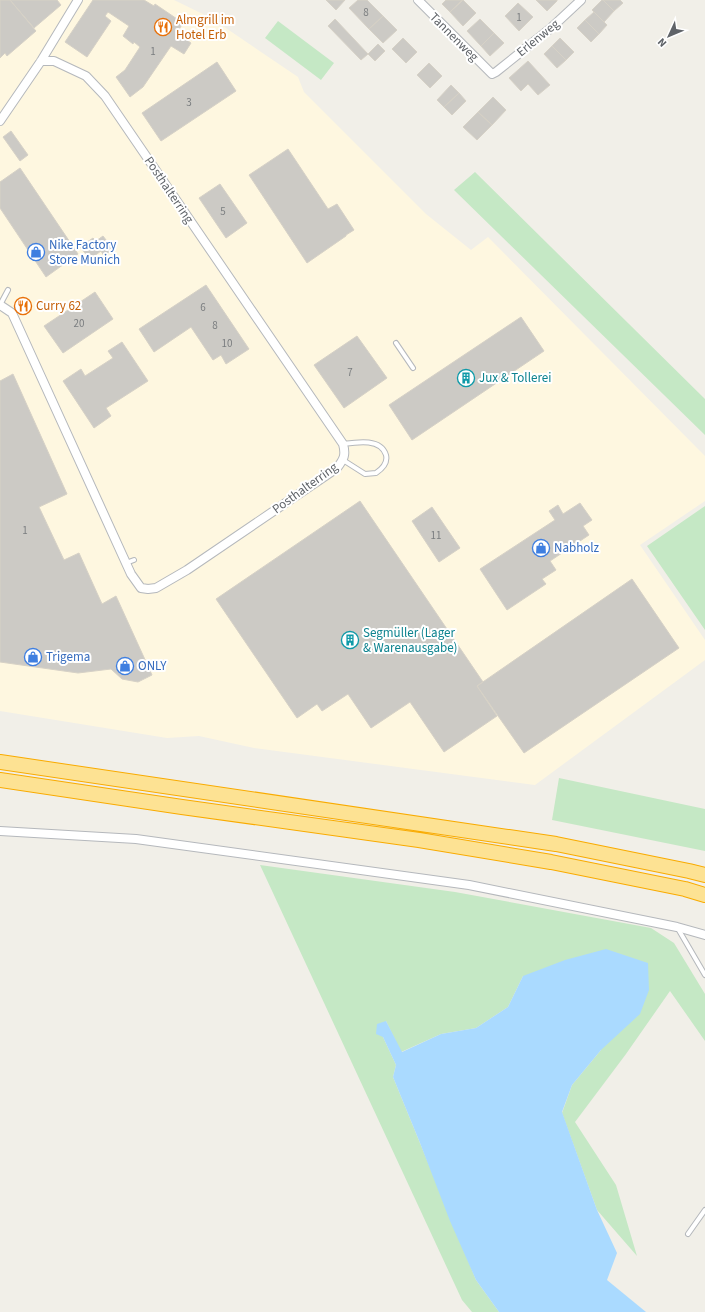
<svg xmlns="http://www.w3.org/2000/svg" width="705" height="1312" viewBox="0 0 705 1312" font-family="'Source Sans 3',sans-serif">
<style>
.commercial{fill:#fef7e0}
.green{fill:#c5e8c5}
.water{fill:#aadaff}
.building{fill:#cccac5;stroke:#d6d1c6}
.lines{fill:none;stroke-linecap:round;stroke-linejoin:round}
.service-casing{stroke:#b5b8bc;stroke-width:6}
.minor-casing{stroke:#b5b8bc;stroke-width:10}
.motorway-casing{stroke:#f9ab00;stroke-width:16}
.service{stroke:#fff;stroke-width:4}
.minor{stroke:#fff;stroke-width:8}
.motorway{stroke:#fde293;stroke-width:14}
.labels{text-anchor:middle;dominant-baseline:central;stroke-width:4;stroke-linejoin:round;paint-order:stroke}
.number-label{font-size:11px;fill:#7a7d7f}
.food-label{font-size:13px;fill:#c56008;stroke:#fff;text-anchor:start}
.street-label{font-size:13px;fill:#5f6368;stroke:#fff}
.shop-label{font-size:13px;fill:#366cbe;stroke:#fff;text-anchor:start}
.culture-label{font-size:13px;fill:#0d838f;stroke:#fff;text-anchor:start}
</style>
<rect width="100%" height="100%" fill="#f1efe8"/>
<path class="commercial" d="M0,0H174L211,18L298,77L304,92L426,214L471,250L488,237L705,456V501L640,545L705,640V660L535,785L254,748L199,736L167,738L0,711Z"/>
<path class="green" d="M278,21L334,63L321,80L265,38Z
M475,172L705,399V435L454,190Z
M705,506V630L647,546Z
M559,778L705,809V851L552,820Z
M260,865L455,892L651,928L674,943L705,994V1041L670,991L626,1054L575,1122L616,1185L637,1256L597,1210L562,1113L572,1085L601,1050L523,976L508,1007L476,1028L441,1034L401,1052L386,1021L383,1037L396,1065L393,1077L476,1280L499,1312H472L462,1300Z"/>
<path class="water" d="M606,949L648,963L649,990L640,1014L601,1050L572,1085L562,1112L597,1210L617,1253L607,1280L646,1312H499L476,1280L450,1221L420,1143L393,1077L396,1065L383,1037L376,1034L377,1024L386,1021L402,1052L441,1034L476,1028L508,1007L523,976L565,960Z"/>
<path class="building" d="M0,0H10L36,31L7,56L5,53L0,58Z
M10,0H57L61,5L34,28Z
M93,0H144L154,6L155,4L183,23L178,31L179,32L178,34L191,43L184,54L171,46L143,87L130,97L116,77L125,70L140,47L134,42L133,44L123,36L129,26L108,12L105,16L111,21L87,57L65,42Z
M326,0H345L336,10Z
M358,0H367L383,16L369,29L349,8Z
M446,0H462L450,12L442,4Z
M463,0L476,13L463,26L450,12Z
M536,0H557V1L547,11Z
M602,0H603L614,11L604,22L592,10Z
M603,0H620L623,3L614,11Z
M518,3L533,17L519,31L505,16Z
M594,12L607,25L599,34L585,20Z
M383,16L397,30L383,43L369,29Z
M335,19L368,54L361,60L328,26Z
M480,19L494,33L481,46L467,31Z
M585,20L599,34L591,42L577,28Z
M494,33L504,43L490,56L481,46Z
M403,38L417,52L406,63L392,49Z
M560,38L574,52L566,60L552,46Z
M378,44L385,51L375,61L368,54Z
M552,46L566,60L557,68L544,54Z
M528,61L550,85L538,95L528,84L521,91L509,78Z
M217,62L236,91L161,141L142,113Z
M429,63L442,76L430,88L417,75Z
M451,85L459,93L444,107L437,100Z
M459,93L466,101L452,115L444,107Z
M493,97L506,110L492,125L478,112Z
M478,112L492,125L477,140L463,127Z
M11,131L28,155L20,161L3,137Z
M288,149L328,209L337,204L354,230L346,235V236L307,263L249,175Z
M20,168L78,254L46,277L0,208V182Z
M220,184L247,223L226,238L199,198Z
M103,236L113,249L104,256L101,251L90,259L80,247L93,238L96,241Z
M206,285L249,349L226,364L221,355L213,360L191,327L154,352L139,329Z
M95,292L113,319L63,353L44,326Z
M521,317L544,351L412,440L389,405Z
M357,336L387,378L344,408L314,365Z
M122,342L148,381L106,408L111,416L94,428L63,381L81,369L85,376L113,358L108,351Z
M13,374L67,494L39,507L64,560L79,553L102,604L116,596L152,675L138,682L122,679L111,669L78,673L0,662V381Z
M360,501L483,682L477,686L497,716L444,752L410,702L371,728L348,694L322,711L317,704L297,718L216,599Z
M580,503L592,520L583,526L589,535L550,561L556,570L542,579L546,584L507,610L480,569L555,520L549,511L558,505L563,514Z
M432,507L460,548L439,562L412,521Z
M632,579L679,648L524,753L477,686Z"/>
<g class="lines">
<g class="service-casing">
<path id="service" d="M0,305L8,290
M396,343L413,368
M343,460L365,474L376,473C382,469 388,463 386,455C381,438 357,442 343,444
M126,563L134,560
M677,927L705,975
M688,1234L705,1210"/>
</g>
<g class="minor-casing">
<path id="minor" d="M418,0L492,74L496,72L551,28L581,0
M0,121L41,61L78,0
M0,305L12,313L131,574L141,588L148,589L156,588L187,570L337,468C344,459 346,455 343,444L105,96L86,76L54,61H41
M0,831L136,839L469,885L677,927L705,935"/>
</g>
<g class="motorway-casing">
<path id="motorway" d="M0,762L556,844L689,871L705,875
M0,780L182,807L419,840L551,862L685,889L705,895"/>
</g>
<use href="#service" class="service"/>
<use href="#minor" class="minor"/>
<use href="#motorway" class="motorway"/>
</g>
<defs>
<g id="restaurant-ring" transform="scale(0.9)"><circle r="9.5" fill="#fff" stroke="#e8710a" stroke-width="1.5"/><path d="M-5-6h1v4h1v-4h1v4h1v-4h1v5L-1.5 .5V6h-2V.5L-5-1ZM5-6V6H3V1.5H1.5Q1.5-4 5-6Z" fill="#e8710a"/></g>
<g id="shop-ring" transform="scale(0.9)"><circle r="9.5" fill="#fff" stroke="#3f7fe0" stroke-width="1.5"/><path d="M-5-2.5h2.3a2.7 3.5 0 0 1 5.4 0H5L5.5 6h-11ZM-1.5-2.5h3a1.5 2.3 0 0 0-3 0Z" fill="#3f7fe0"/></g>
<g id="building-ring" transform="scale(0.9)"><circle r="9.5" fill="#fff" stroke="#0f9aa8" stroke-width="1.5"/><path d="M-4-6H4V6H1V3H-1V6H-4ZM-2.5-4.3h1.7v1.8h-1.7ZM.8-4.3h1.7v1.8H.8ZM-2.5-1h1.7V.8h-1.7ZM.8-1h1.7V.8H.8Z" fill="#0f9aa8"/></g>
</defs>
<g fill-rule="evenodd">
<use href="#restaurant-ring" x="163" y="27"/>
<use href="#shop-ring" x="36" y="252"/>
<use href="#restaurant-ring" x="23" y="306"/>
<use href="#building-ring" x="466" y="378"/>
<use href="#shop-ring" x="541" y="548"/>
<use href="#building-ring" x="350" y="640"/>
<use href="#shop-ring" x="33" y="657"/>
<use href="#shop-ring" x="125" y="666"/>
</g>
<g class="labels">
<g class="number-label">
<text x="366" y="12">8</text>
<text x="519" y="17">1</text>
<text x="153" y="51">1</text>
<text x="189" y="102">3</text>
<text x="223" y="211">5</text>
<text x="203" y="307">6</text>
<text x="79" y="323">20</text>
<text x="215" y="325">8</text>
<text x="227" y="343">10</text>
<text x="350" y="372">7</text>
<text x="25" y="530">1</text>
<text x="436" y="535">11</text>
</g>
<g class="food-label">
<text x="176" y="20">Almgrill im<tspan x="176" dy="15">Hotel Erb</tspan></text>
<text x="36" y="306">Curry 62</text>
</g>
<g class="street-label">
<text transform="translate(454 37) rotate(45)">Tannenweg</text>
<text transform="translate(538 38) rotate(-39)">Erlenweg</text>
<text transform="translate(169 190) rotate(56)">Posthalterring</text>
<text transform="translate(305 488) rotate(-36)">Posthalterring</text>
</g>
<g class="shop-label">
<text x="49" y="245">Nike Factory<tspan x="49" dy="15">Store Munich</tspan></text>
<text x="554" y="548">Nabholz</text>
<text x="46" y="657">Trigema</text>
<text x="138" y="666">ONLY</text>
</g>
<g class="culture-label">
<text x="479" y="378">Jux &amp; Tollerei</text>
<text x="363" y="633">Segmüller (Lager<tspan x="363" dy="15">&amp; Warenausgabe)</tspan></text>
</g>
</g>
<g transform="translate(669 36) rotate(226)" stroke="#ffffff" stroke-width="3" paint-order="stroke">
<path d="M0-3L7 15L0 10L-7 15Z" fill="#5f6368"/>
<text y="-6" font-size="11" font-weight="bold" text-anchor="middle" fill="#5f6368">N</text>
</g>
</svg>
